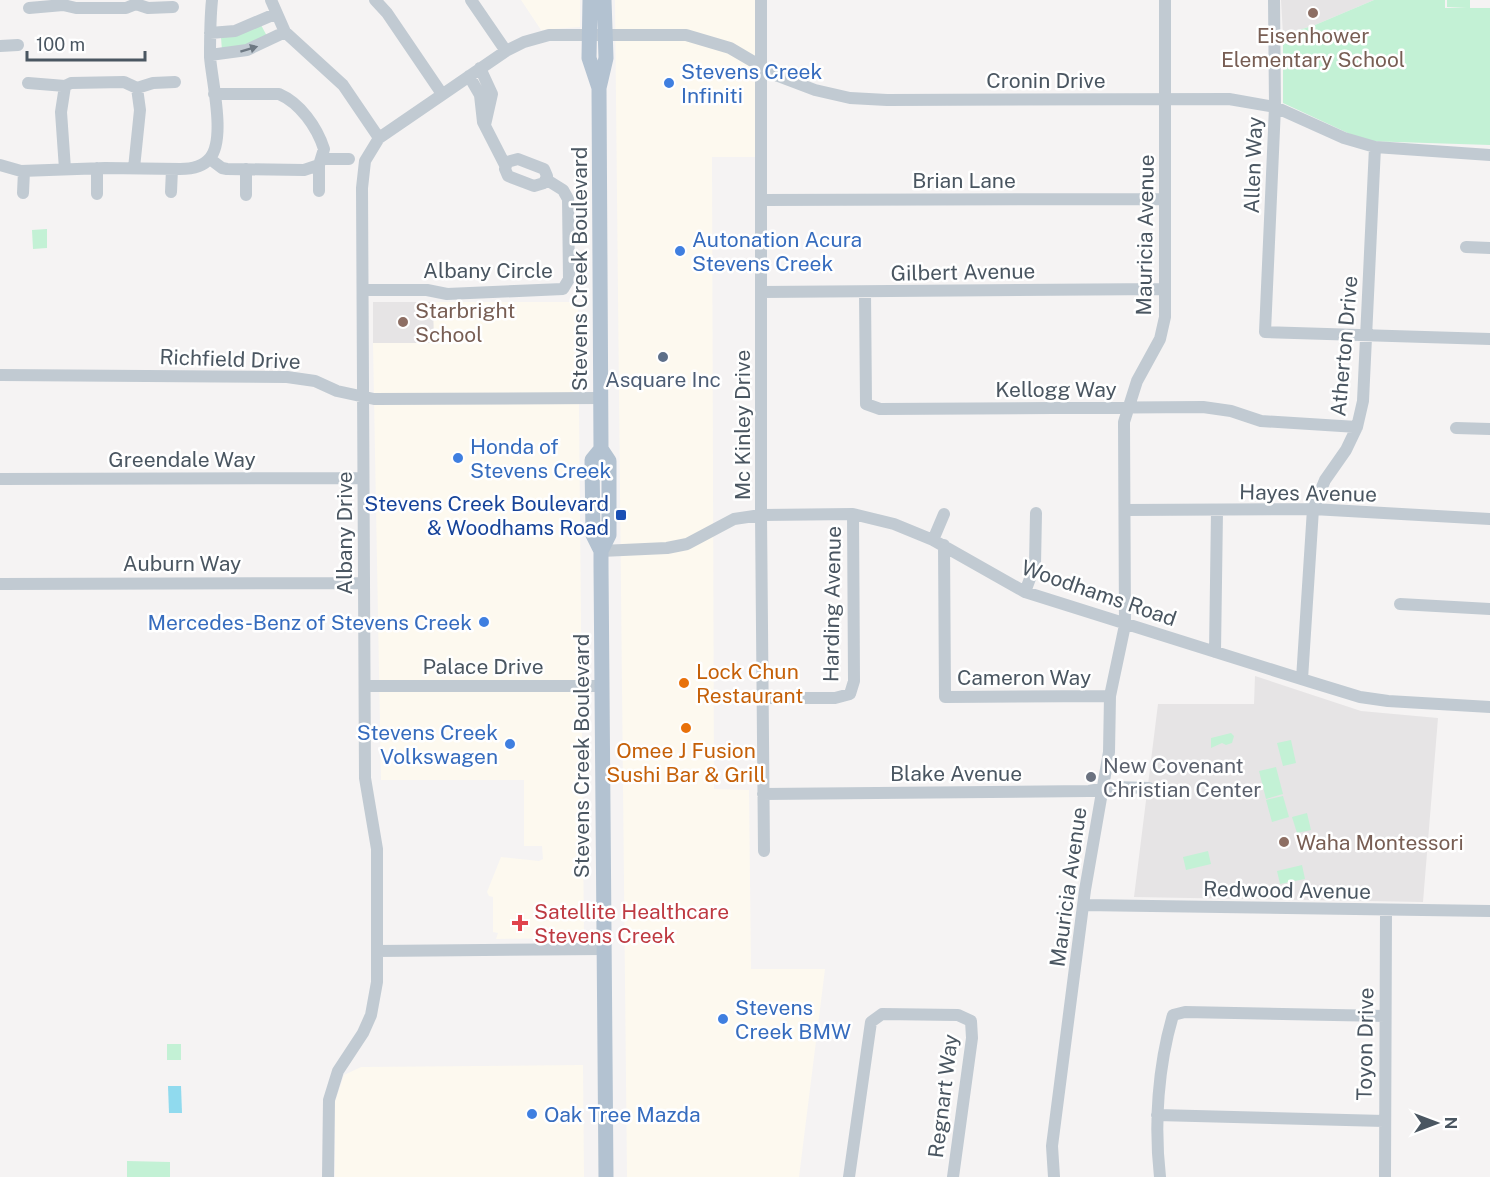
<svg xmlns="http://www.w3.org/2000/svg" width="1490" height="1177" viewBox="0 0 1490 1177" font-family="'Public Sans',sans-serif">
<style>
.commercial{fill:#fdf9ef}
.education{fill:#e6e4e5}
.green{fill:#c3f1d5}
.water{fill:#90daee}
.lines{fill:none;stroke-linecap:round;stroke-linejoin:round}
.minor{stroke:#c1cad2;stroke-width:12}
.major{stroke:#b3c2d1;stroke-width:15}
.oneway{fill:#6e7983}
.education-dot{fill:#8d6e63;stroke:#fff;stroke-width:2}
.shop-dot{fill:#3f7fe0;stroke:#fff;stroke-width:2}
.service-dot{fill:#5c6f8a;stroke:#fff;stroke-width:2}
.transit-dot{fill:#1a4fb4;stroke:#fff;stroke-width:2}
.food-dot{fill:#e8710a;stroke:#fff;stroke-width:2}
.worship-dot{fill:#6b7280;stroke:#fff;stroke-width:2}
.health-dot{fill:#e0444e;stroke:#fff;stroke-width:2}
.labels{text-anchor:middle;dominant-baseline:central;stroke-width:5;stroke-linejoin:round;paint-order:stroke}
.education-label{font-size:21px;fill:#785e54;stroke:#fff;text-anchor:start}
.shop-label{font-size:21px;fill:#366cbe;stroke:#fff;text-anchor:start}
.street-label{font-size:21px;fill:#4a5661;stroke:#fff}
.service-label{font-size:21px;fill:#4e5e75;stroke:#fff}
.transit-label{font-size:21px;fill:#164399;stroke:#fff;text-anchor:end}
.food-label{font-size:21px;fill:#c56008;stroke:#fff;text-anchor:start}
.worship-label{font-size:21px;fill:#5b616d;stroke:#fff;text-anchor:start}
.health-label{font-size:21px;fill:#be3a42;stroke:#fff;text-anchor:start}
</style>
<rect width="100%" height="100%" fill="#f5f3f3"/>
<path class="commercial" d="M521,0H580V27L541,30Z
M615,0H757V157H712L714,789L749,790L751,969H825L799,1177H627Z
M433,302H578L584,938L496,939L498,933L493,932V897L489,896L487,892L501,857L539,861L543,859L542,846H524V780H381L373,343L433,342Z
M583,1065L584,1177H335V1102L344,1075L361,1067Z"/>
<path class="education" d="M1281,0H1374L1315,25L1283,35Z
M373,302H433L434,343H373Z
M1255,676L1361,711L1438,718L1423,902L1134,897L1158,704H1254Z"/>
<path class="green" d="M1374,0H1445V8H1467L1447,7V0H1470V8H1490V145L1365,141L1283,103V35L1315,25Z
M261,25L268,38L253,44L222,51L221,37Z
M47,229V248L33,249L32,230Z
M1231,733L1234,736L1232,743L1226,745L1222,743L1211,748V738Z
M1291,740L1296,763L1283,766L1277,743Z
M1276,767L1283,794L1266,799L1259,771Z
M1283,796L1289,817L1272,822L1266,800Z
M1307,813L1311,830L1297,833L1292,817Z
M1208,851L1211,864L1186,870L1183,857Z
M1302,865L1305,879L1280,884L1277,871Z
M167,1044H181V1060H167Z
M127,1161L170,1162V1177H127Z"/>
<path class="water" d="M168,1086H181L182,1113H169Z"/>
<g class="lines">
<path class="minor" d="M271,0L285,32L343,85L379,138
M375,0L387,13L442,94
M471,0L506,51
M761,0V515L764,851
M1274,0L1275,107L1265,332L1490,339
M29,8L63,5L76,8H126L136,4L148,8L173,7
M210,33L235,31L275,14
M0,46L18,45
M210,55L247,50L285,32
M480,68L492,94L485,125
M469,76L480,95L483,122L505,165
M28,83L65,86L71,83L124,82L137,88L153,83L175,82
M65,86L61,112L65,169
M210,159L222,168L227,169L304,170L319,165L324,149C317,127 300,103 279,94H214
M323,159H349
M518,159L544,169L547,176L544,183L534,186L508,176L505,169L507,162Z
M0,165L21,171L105,168L180,169C190,169 203,167 210,158C226,139 212,82 210,57C210,38 210,19 212,0
M97,168V194
M134,168L140,110L137,88
M246,169V195
M319,191V165
M171,192L172,169
M23,193L24,171
M763,200L1165,199
M1466,247L1490,248
M363,290H427L447,294L563,289L569,279L568,199L563,190L547,180
M762,292L1165,289
M865,292L866,404L880,409L1203,407L1231,411L1261,421L1357,427
M0,375L287,377L315,381L337,391L374,399L601,398
M1456,428L1490,429
M0,479L363,478
M1125,510L1313,509L1490,519
M933,540L944,514
M944,545L945,697L1110,696
M601,551L667,548L687,544L734,519L761,515L853,514L894,524L933,540L1025,592L1311,682L1360,697L1388,701L1490,707
M0,584L364,583
M1025,592L1035,565L1036,513
M1400,604L1490,609
M1215,652L1217,511
M1302,679L1313,509L1325,480L1346,450L1357,427L1363,401L1375,147
M365,686H601
M762,698H835L850,694L854,681L853,514
M763,794L1089,791L1113,787L1149,788
M1083,905L1490,911
M377,951L603,949
M1157,1115L1384,1121
M328,1177L329,1100L338,1071L363,1033L371,1015L377,982V849L365,778L362,188L365,161L379,138L506,51L524,42L549,35H686L730,48L778,76L815,90L850,98L887,100L1229,99L1275,107L1344,138L1375,147L1490,155
M849,1177L871,1022L882,1014L958,1015L971,1021L972,1038L953,1177
M1054,1177L1052,1146L1085,890L1109,752L1110,696L1125,625L1124,422L1137,381L1160,339L1165,317V0
M1160,1177C1154,1124 1158,1066 1173,1015L1185,1012L1385,1016
M1385,1177L1386,911"/>
<path class="major" d="M590,0L589,58L599,88
M601,449L592,460L593,535L601,551V566L606,1177
M601,551L609,535V461L601,449L599,88L606,58L604,0"/>
</g>
<defs><path id="oneway-solid" d="M-6-.8H1V-3.2L6.5 0L1 3.2V.8H-6Z" transform="scale(1.5)"/></defs>
<use class="oneway" href="#oneway-solid" transform="translate(249 49) rotate(-17)"/>
<g class="education-dot">
<circle cx="1313" cy="13" r="6"/>
<circle cx="403" cy="322" r="6"/>
<circle cx="1284" cy="842" r="6"/>
</g>
<g class="shop-dot">
<circle cx="669" cy="83" r="6"/>
<circle cx="680" cy="251" r="6"/>
<circle cx="458" cy="458" r="6"/>
<circle cx="484" cy="622" r="6"/>
<circle cx="510" cy="744" r="6"/>
<circle cx="723" cy="1019" r="6"/>
<circle cx="532" cy="1114" r="6"/>
</g>
<circle class="service-dot" cx="663" cy="357" r="6"/>
<rect class="transit-dot" x="615" y="509" width="12" height="12" rx="3"/>
<g class="food-dot">
<circle cx="684" cy="683" r="6"/>
<circle cx="686" cy="728" r="6"/>
</g>
<circle class="worship-dot" cx="1091" cy="777" r="6"/>
<path class="health-dot" d="M517 914h6v6h6v6h-6v6h-6v-6h-6v-6h6z"/>
<g class="labels">
<g class="education-label">
<text x="1313" y="35" text-anchor="middle">Eisenhower<tspan x="1313" dy="24">Elementary School</tspan></text>
<text x="415" y="310">Starbright<tspan x="415" dy="24">School</tspan></text>
<text x="1296" y="842">Waha Montessori</text>
</g>
<g class="shop-label">
<text x="681" y="71">Stevens Creek<tspan x="681" dy="24">Infiniti</tspan></text>
<text x="692" y="239">Autonation Acura<tspan x="692" dy="24">Stevens Creek</tspan></text>
<text x="470" y="446">Honda of<tspan x="470" dy="24">Stevens Creek</tspan></text>
<text x="472" y="622" text-anchor="end">Mercedes-Benz of Stevens Creek</text>
<text x="498" y="732" text-anchor="end">Stevens Creek<tspan x="498" dy="24">Volkswagen</tspan></text>
<text x="735" y="1007">Stevens<tspan x="735" dy="24">Creek BMW</tspan></text>
<text x="544" y="1114">Oak Tree Mazda</text>
</g>
<g class="street-label">
<text x="1046" y="80">Cronin Drive</text>
<text transform="translate(1253 165) rotate(-88)">Allen Way</text>
<text x="964" y="180">Brian Lane</text>
<text transform="translate(1145 235) rotate(-89)">Mauricia Avenue</text>
<text transform="translate(579 269) rotate(-90)">Stevens Creek Boulevard</text>
<text x="488" y="270">Albany Circle</text>
<text transform="translate(963 272) rotate(-1)">Gilbert Avenue</text>
<text transform="translate(1344 346) rotate(-85)">Atherton Drive</text>
<text transform="translate(230 359) rotate(2)">Richfield Drive</text>
<text x="1056" y="389">Kellogg Way</text>
<text transform="translate(742 425) rotate(-90)">Mc Kinley Drive</text>
<text x="182" y="459">Greendale Way</text>
<text transform="translate(1308 493) rotate(1)">Hayes Avenue</text>
<text transform="translate(344 533) rotate(-90)">Albany Drive</text>
<text x="182" y="563">Auburn Way</text>
<text transform="translate(1099 593) rotate(19)">Woodhams Road</text>
<text transform="translate(832 604) rotate(-89)">Harding Avenue</text>
<text x="483" y="666">Palace Drive</text>
<text x="1024" y="677">Cameron Way</text>
<text transform="translate(581 756) rotate(-90)">Stevens Creek Boulevard</text>
<text x="956" y="773">Blake Avenue</text>
<text transform="translate(1068 887) rotate(-82)">Mauricia Avenue</text>
<text transform="translate(1287 890) rotate(1)">Redwood Avenue</text>
<text transform="translate(1365 1044) rotate(-89)">Toyon Drive</text>
<text transform="translate(943 1096) rotate(-83)">Regnart Way</text>
</g>
<g class="service-label">
<text x="663" y="379">Asquare Inc</text>
</g>
<g class="transit-label">
<text x="609" y="503">Stevens Creek Boulevard<tspan x="609" dy="24">&amp; Woodhams Road</tspan></text>
</g>
<g class="food-label">
<text x="696" y="671">Lock Chun<tspan x="696" dy="24">Restaurant</tspan></text>
<text x="686" y="750" text-anchor="middle">Omee J Fusion<tspan x="686" dy="24">Sushi Bar &amp; Grill</tspan></text>
</g>
<g class="worship-label">
<text x="1103" y="765">New Covenant<tspan x="1103" dy="24">Christian Center</tspan></text>
</g>
<g class="health-label">
<text x="534" y="911">Satellite Healthcare<tspan x="534" dy="24">Stevens Creek</tspan></text>
</g>
</g>
<g transform="translate(1436 1123) rotate(90)" stroke="#ffffff" stroke-width="4.5" paint-order="stroke">
<path d="M0-4.5L10 22L0 15L-10 22Z" fill="#4a5661"/>
<text y="-9" font-size="16" font-weight="bold" text-anchor="middle" fill="#4a5661">N</text>
</g>
<path d="M27 51v9h118v-9" fill="none" stroke="#4a5661" stroke-width="3"/>
<text x="36" y="51" font-size="18" fill="#4a5661" stroke="#ffffff" stroke-width="4.5" paint-order="stroke">100 m</text>
</svg>
